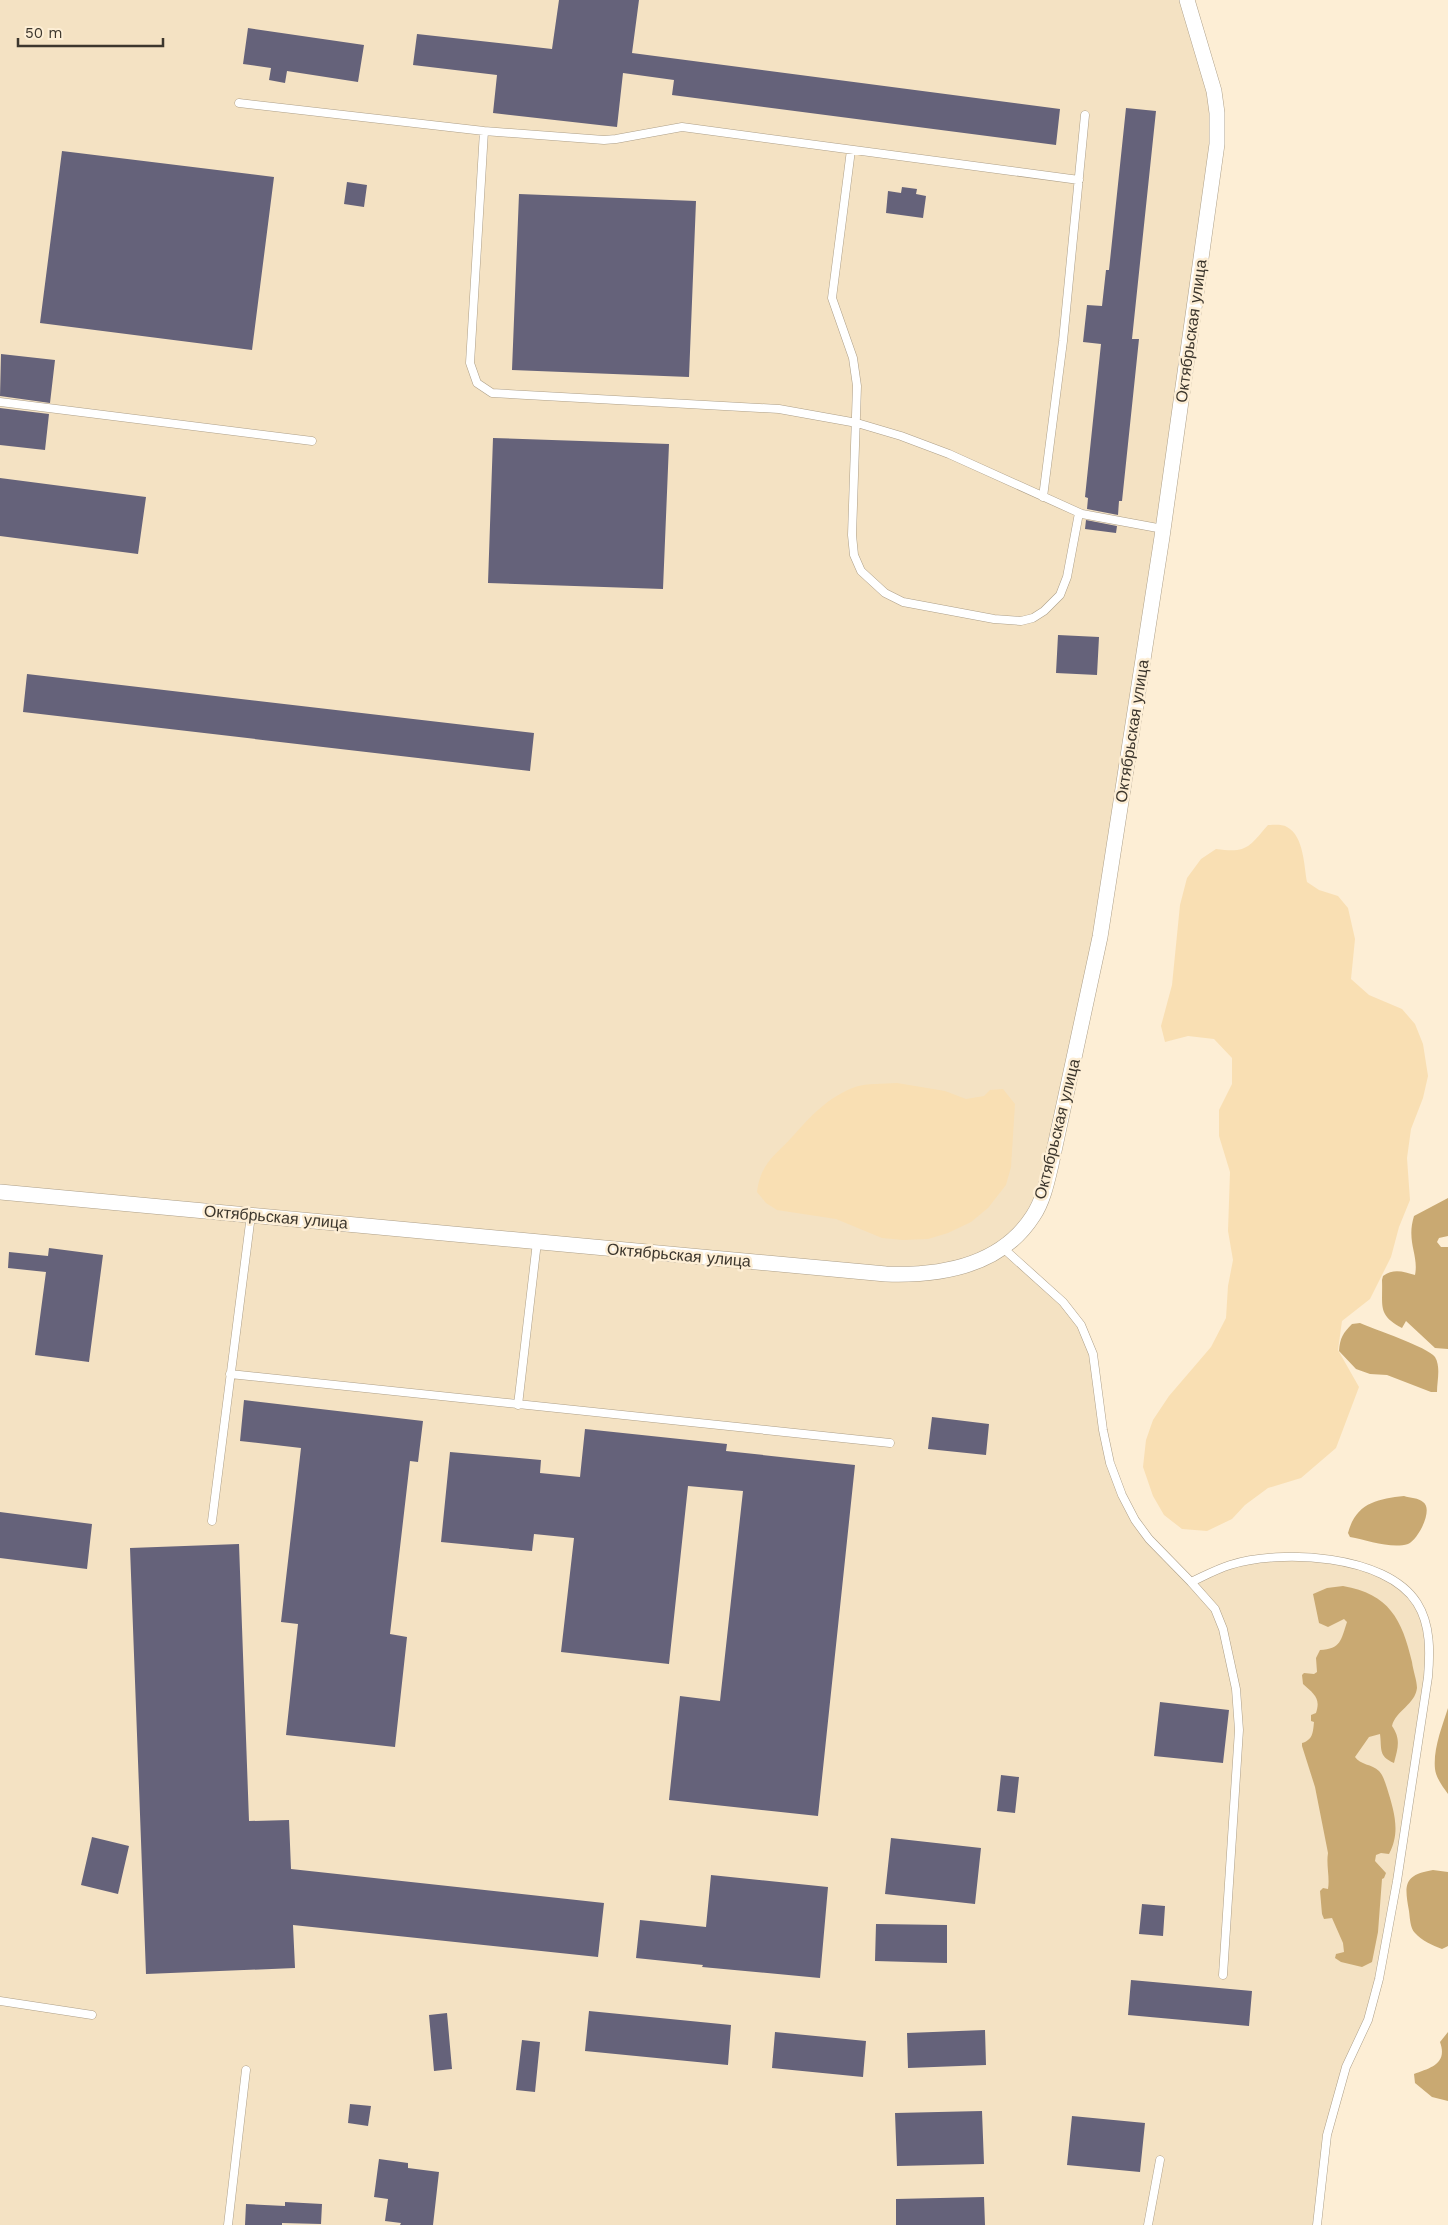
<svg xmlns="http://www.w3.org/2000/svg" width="1448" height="2225" viewBox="0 0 1448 2225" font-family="'Work Sans',sans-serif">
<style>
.built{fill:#f4e2c3}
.green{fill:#f9dfb3}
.forest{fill:#c9a972}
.building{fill:#65627a}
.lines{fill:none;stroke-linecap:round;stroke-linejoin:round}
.service-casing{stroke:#ad9f88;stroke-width:9}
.minor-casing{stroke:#ad9f88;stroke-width:16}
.service{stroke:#fff;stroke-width:8}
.minor{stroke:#fff;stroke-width:15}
.labels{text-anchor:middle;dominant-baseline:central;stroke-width:5;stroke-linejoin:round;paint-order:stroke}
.street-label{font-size:16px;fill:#3c362d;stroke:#fdeed5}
</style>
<rect width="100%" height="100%" fill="#fdeed5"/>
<path class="built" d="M0,0H1187L1217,113L1100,937L1043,1196L1004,1248L1081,1325L1093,1354L1110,1463L1135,1520L1191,1582L1261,1559L1311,1558L1379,1571L1417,1603L1430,1653L1410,1793L1368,2020L1346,2067L1327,2135L1317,2225H0Z"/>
<path class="green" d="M1268,825C1274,825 1282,824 1287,827C1304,836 1304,866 1307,882L1319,890L1338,896L1348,908L1355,939L1351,979L1369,995L1402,1009L1415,1024L1423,1044L1428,1076L1423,1098L1411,1129L1407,1158L1410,1200L1399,1227L1391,1257L1370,1299L1342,1321L1338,1350L1359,1387L1336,1448L1301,1478L1268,1488L1245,1505L1232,1519L1207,1531L1182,1529L1164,1515L1153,1496L1143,1467L1146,1440L1153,1420L1169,1396L1211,1347L1226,1318L1228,1286L1233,1260L1228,1231L1230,1172L1219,1136V1110L1232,1084V1058L1214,1039L1188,1036L1165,1042L1161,1026L1172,985L1180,905L1187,878L1201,859L1216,849C1247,853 1248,848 1268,825Z
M897,1083L945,1091L966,1099L984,1096L990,1090L1003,1089L1015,1104L1011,1167L1006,1185L988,1208L971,1222L948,1233L928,1239L903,1240L882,1238L836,1219L777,1210L766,1203L757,1192C761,1162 775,1156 793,1136C813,1114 827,1098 855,1087C867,1083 884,1084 897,1083Z"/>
<path class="forest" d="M1448,1198V1236L1439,1238L1437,1242L1441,1247H1448V1349L1435,1348L1406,1321L1402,1328C1377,1315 1383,1306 1382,1280L1383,1276C1394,1268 1404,1272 1415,1275C1419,1255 1406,1242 1414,1216Z
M1360,1323C1373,1329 1428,1347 1435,1357C1441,1367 1437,1381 1437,1392H1431L1387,1375L1370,1374L1356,1369L1339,1351C1340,1338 1343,1333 1352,1324Z
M1404,1496C1410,1498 1419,1498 1423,1502C1434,1509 1418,1540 1408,1544C1391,1549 1367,1540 1350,1537L1348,1533C1356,1503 1377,1499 1404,1496Z
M1343,1586C1389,1594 1402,1619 1412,1662C1413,1670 1417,1681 1417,1688C1415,1705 1396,1710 1392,1726C1401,1739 1398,1748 1394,1763C1378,1756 1382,1749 1380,1734L1369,1737L1355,1757C1360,1765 1372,1764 1379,1771C1383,1775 1385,1782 1387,1788C1394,1811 1401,1832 1389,1854L1381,1853L1376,1855L1375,1861L1386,1873L1384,1878L1382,1879L1378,1932L1372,1962L1362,1967L1341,1962L1335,1958L1336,1954L1344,1952L1343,1943L1332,1918L1324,1919L1322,1914L1320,1891L1323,1888L1328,1889C1330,1877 1326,1865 1328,1853L1315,1787L1302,1746V1743C1313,1740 1313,1732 1314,1722L1311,1721V1715L1316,1713C1321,1698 1314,1694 1303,1684L1302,1675L1304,1673L1314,1674L1317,1672L1316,1658L1320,1650C1341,1649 1341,1640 1347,1622L1344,1619L1328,1627L1319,1623L1313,1594L1327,1588Z
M1448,1708V1794C1443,1787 1436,1778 1435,1769C1433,1749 1442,1727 1448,1708Z
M1433,1870L1448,1872V1946L1442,1949C1432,1945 1422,1941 1415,1933C1410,1928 1410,1918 1409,1911C1404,1884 1404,1875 1433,1870Z
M1448,2032V2101L1432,2097L1415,2083L1414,2074C1430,2068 1448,2064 1440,2042Z"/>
<path class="building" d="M559,0H639L632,53L1060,109L1056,145L672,95L674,80L623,73L617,127L493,113L497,75L413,65L417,34L552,49Z
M248,28L364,45L358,82L287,71L285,83L269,80L271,68L243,64Z
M1126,108L1156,111L1132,339H1139L1122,501H1119L1118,515L1087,509L1088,498L1085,497L1101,344L1083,342L1087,305L1102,306L1106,270H1109Z
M62,151L274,177L252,350L40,323Z
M347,182L367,185L364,207L344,204Z
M902,187L917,189L916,194L926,196L923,218L886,213L888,191L901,193Z
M519,194L696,201L689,377L512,370Z
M1,354L55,360L50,403L0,396Z
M0,408L49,414L45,450L0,445Z
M493,438L669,444L663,589L488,583Z
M0,478L146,497L138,554L0,536Z
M1086,520L1117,526L1116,533L1085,529Z
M1058,635L1099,637L1097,675L1056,673Z
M27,674L534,733L530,771L23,712Z
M49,1248L103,1255L89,1362L35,1355L46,1272L8,1268L9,1252L48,1256Z
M244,1400L423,1421L418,1462L410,1461L390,1634L407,1637L395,1747L286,1735L298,1624L281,1622L301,1448L240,1441Z
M932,1417L989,1424L986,1455L928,1449Z
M585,1429L727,1444L726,1451L855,1465L818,1816L669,1800L680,1696L720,1701L743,1491L688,1486L669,1664L561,1652L574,1538L534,1534L532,1551L441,1542L450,1452L541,1460L540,1473L580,1477Z
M0,1512L92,1524L87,1569L0,1558Z
M239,1544L249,1821L289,1820L291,1869L604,1903L598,1957L293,1925L295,1968L146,1974L130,1548Z
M1160,1702L1229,1710L1223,1763L1154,1756Z
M1001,1775L1019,1777L1015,1813L997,1811Z
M92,1837L129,1846L118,1894L81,1885Z
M891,1838L981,1848L975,1904L885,1894Z
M711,1875L828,1887L820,1978L702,1967L703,1965L636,1958L640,1920L706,1927Z
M1142,1904L1165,1906L1163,1936L1139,1934Z
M876,1924L947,1925V1963L875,1961Z
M1131,1980L1252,1991L1249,2026L1128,2015Z
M589,2011L731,2025L728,2065L585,2051Z
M447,2013L452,2069L434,2071L429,2015Z
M985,2030L986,2065L908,2068L907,2033Z
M775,2032L866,2041L863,2077L772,2068Z
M522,2040L540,2042L535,2092L516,2090Z
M350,2104L371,2106L368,2126L348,2123Z
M982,2111L984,2164L897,2166L895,2113Z
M1072,2116L1145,2123L1140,2172L1067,2165Z
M379,2159L408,2163V2168L439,2172L433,2225H400L401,2223L385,2221L388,2199L374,2197Z
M984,2197L985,2225H896V2199Z
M285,2202L322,2204L321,2224L282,2223V2225H245L246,2204L285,2206Z"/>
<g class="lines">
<g class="service-casing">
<path id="service" d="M239,103L484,131L604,140L616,139L682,127L1079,180
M484,131L470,363L477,383L492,393L779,409L857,423L901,436L949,454L1082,514L1163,529
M851,150L832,298L853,358L857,386L852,535L854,555L861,571L885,593L903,602L994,619L1021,621L1033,618L1044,611L1060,595L1067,577L1079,513
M0,402L312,441
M1043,497L1063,341L1085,115
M1003,1248L1063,1302L1081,1325L1093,1354L1103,1430L1110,1463L1122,1495L1135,1520L1149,1539L1191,1582L1215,1609L1223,1629L1236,1689L1239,1730L1223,1975
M230,1374L890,1443
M518,1405L537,1242
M212,1521L251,1215
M1191,1582C1204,1576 1217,1569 1230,1565C1280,1549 1386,1554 1417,1603C1431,1625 1430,1653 1428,1677L1397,1881L1379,1979L1368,2020L1346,2067L1327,2135L1317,2225
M0,2001L92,2015
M228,2225L246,2070
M1148,2225L1160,2160"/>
</g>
<g class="minor-casing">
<path id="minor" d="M0,1192L886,1274C941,1276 1001,1266 1033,1216C1043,1201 1047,1182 1051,1165L1100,937L1162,537L1217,144V113L1214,91L1187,0"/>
</g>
<use href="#service" class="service"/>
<use href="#minor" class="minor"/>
</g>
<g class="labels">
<g class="street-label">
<text transform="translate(1191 331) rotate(-82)">Октябрьская улица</text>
<text transform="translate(1132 731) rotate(-81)">Октябрьская улица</text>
<text transform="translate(1057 1129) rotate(-76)">Октябрьская улица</text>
<text transform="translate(276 1217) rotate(5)">Октябрьская улица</text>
<text transform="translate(679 1255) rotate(5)">Октябрьская улица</text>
</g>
</g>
<path d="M18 38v8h145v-8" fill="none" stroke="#3c362d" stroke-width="2.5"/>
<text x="25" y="38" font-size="15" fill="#3c362d" stroke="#fdeed5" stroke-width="4" paint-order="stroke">50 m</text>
</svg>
